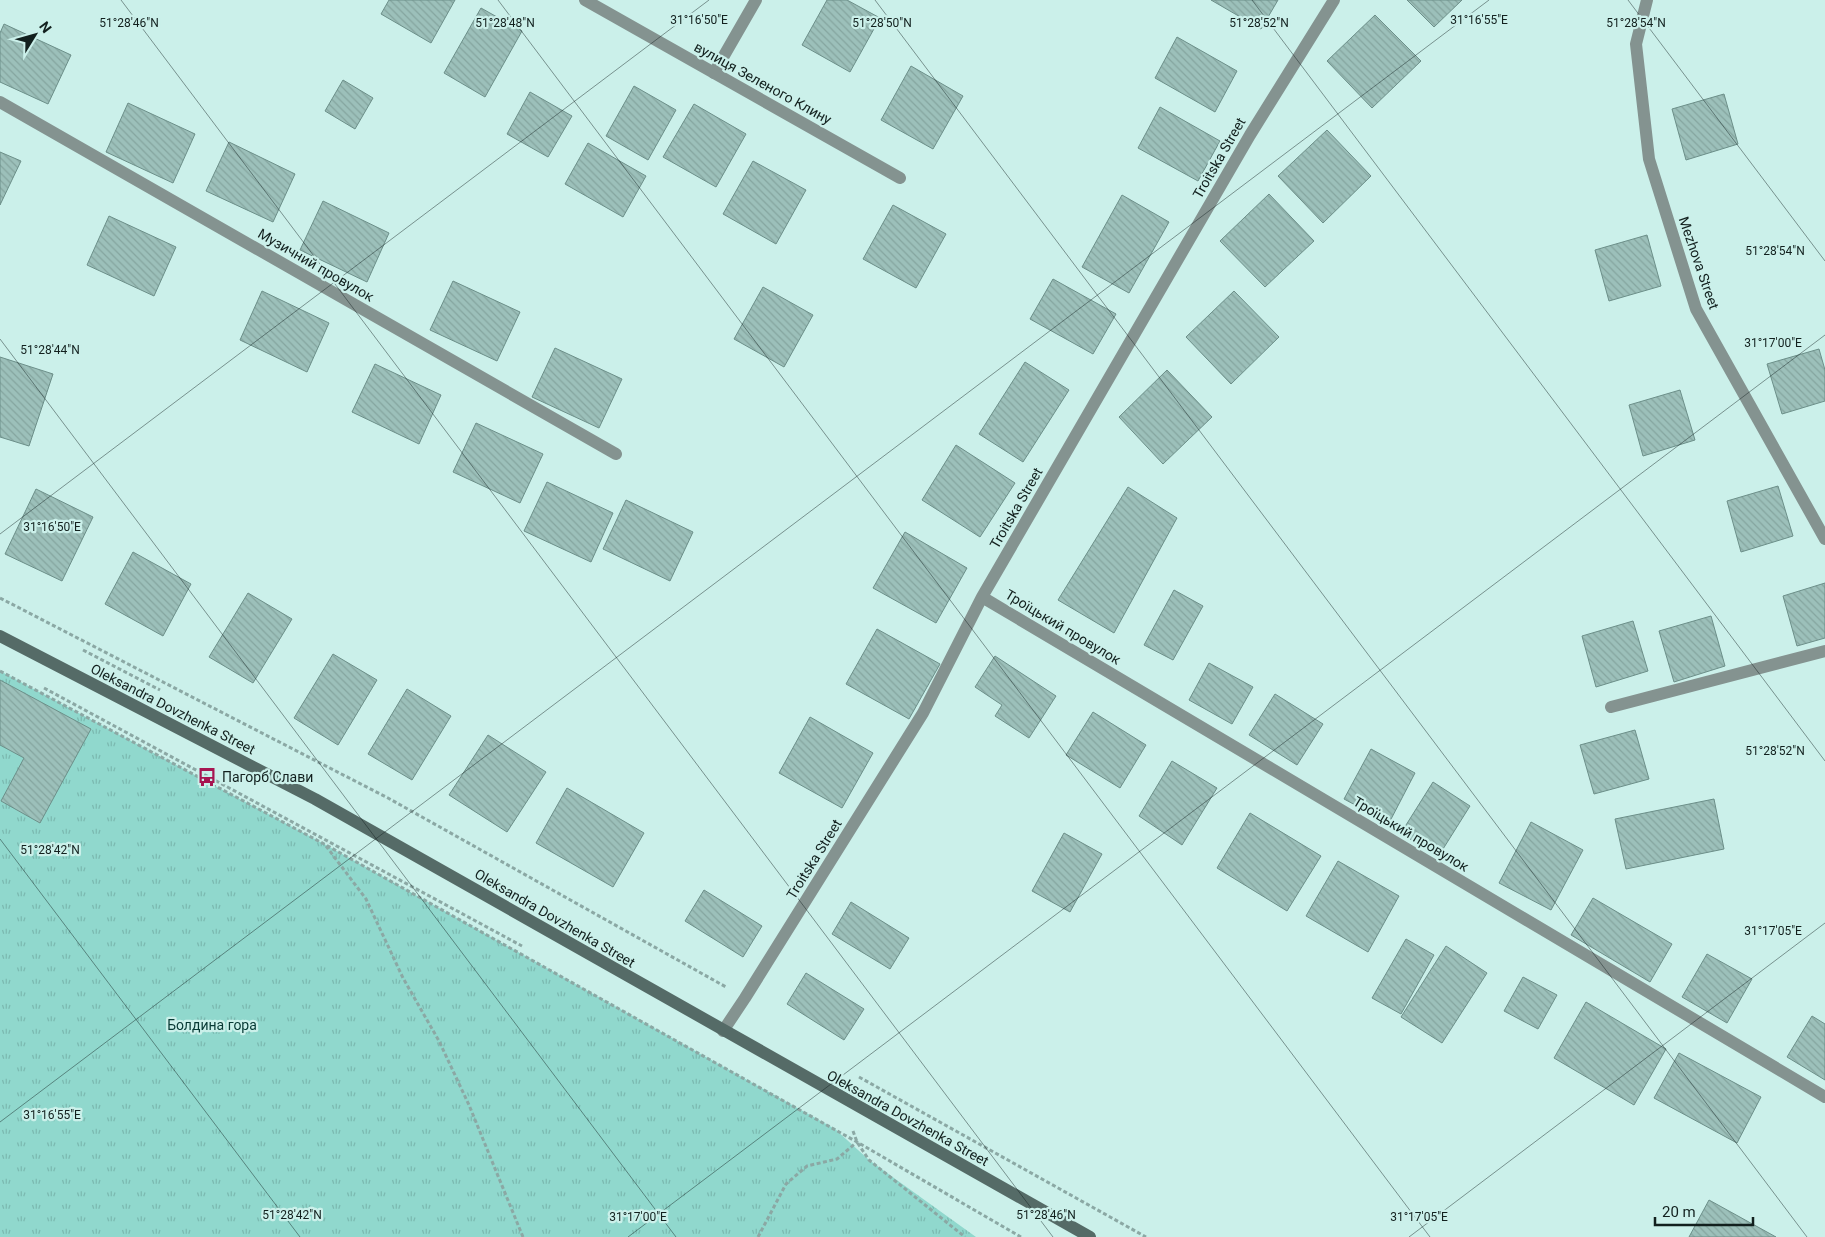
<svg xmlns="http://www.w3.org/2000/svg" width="1825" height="1237" viewBox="0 0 1825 1237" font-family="Roboto,sans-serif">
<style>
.grass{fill:url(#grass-tufts)}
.building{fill:url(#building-back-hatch);stroke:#6c8f89}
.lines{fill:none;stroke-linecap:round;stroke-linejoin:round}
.path{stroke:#8ba8a4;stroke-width:3;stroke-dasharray:4 2.5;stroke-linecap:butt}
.lane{stroke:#849390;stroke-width:12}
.street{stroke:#849390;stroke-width:12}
.secondary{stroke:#556b67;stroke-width:12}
.ticks{fill:none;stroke:#12201e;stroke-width:1;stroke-opacity:0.45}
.labels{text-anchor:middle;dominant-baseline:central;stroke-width:4.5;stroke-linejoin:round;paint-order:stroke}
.street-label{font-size:14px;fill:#12201e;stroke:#cbf0ea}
.poi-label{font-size:14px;fill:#12201e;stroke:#cbf0ea;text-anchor:start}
.park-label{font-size:14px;fill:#073934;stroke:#cbf0ea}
.ticks-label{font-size:12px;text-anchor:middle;fill:#12201e;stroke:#cbf0ea;stroke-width:4.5;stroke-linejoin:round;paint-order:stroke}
</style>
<defs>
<pattern id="grass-tufts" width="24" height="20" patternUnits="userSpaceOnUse" patternTransform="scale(1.25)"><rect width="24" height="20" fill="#90d8cd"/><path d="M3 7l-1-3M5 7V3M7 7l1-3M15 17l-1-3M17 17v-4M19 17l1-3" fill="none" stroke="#7bb9b0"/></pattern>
<pattern id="building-back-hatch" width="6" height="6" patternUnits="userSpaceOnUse" patternTransform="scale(1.25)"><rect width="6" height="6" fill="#9cc0ba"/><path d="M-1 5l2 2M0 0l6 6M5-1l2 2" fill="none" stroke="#85a59f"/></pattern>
</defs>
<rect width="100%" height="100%" fill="#cbf0ea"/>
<path class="grass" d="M0,671L326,845L835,1129L869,1160L976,1237H0Z"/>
<path class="building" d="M389,0H455L431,43L381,14Z
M827,0H847L880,18L850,72L802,45Z
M1211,0H1278L1261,29Z
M1407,0H1462L1434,27Z
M481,8L522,31L485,97L444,73Z
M1375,15L1421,61L1372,108L1327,61Z
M4,24L71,55L48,104L0,82V33Z
M1177,37L1237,71L1215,112L1155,78Z
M911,66L963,96L933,149L881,120Z
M343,80L373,98L355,129L325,111Z
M634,86L676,110L648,160L606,136Z
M530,92L572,116L548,157L507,134Z
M1724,94L1738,144L1686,160L1672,109Z
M128,103L195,134L173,183L106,152Z
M694,104L746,134L716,187L663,157Z
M1160,107L1220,141L1198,181L1138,148Z
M1327,130L1371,176L1323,223L1278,176Z
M229,142L295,174L273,222L206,191Z
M588,143L646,176L623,217L565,184Z
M0,152L21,161L0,205Z
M753,161L806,190L776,244L723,214Z
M1269,194L1314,241L1265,287L1220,241Z
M1122,195L1169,222L1129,293L1082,267Z
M323,201L389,233L367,282L300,250Z
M893,205L946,234L916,288L863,259Z
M109,216L176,247L154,296L87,265Z
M1647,235L1661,286L1609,301L1595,250Z
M1053,279L1116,314L1093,354L1030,319Z
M453,281L520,312L497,361L430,330Z
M763,287L813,315L784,367L734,339Z
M262,291L329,323L307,372L240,340Z
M1234,291L1279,337L1231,384L1186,337Z
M555,348L622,379L599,428L532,397Z
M1819,349L1825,370V401L1782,414L1767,364Z
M0,357L53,374L29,446L0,437Z
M1025,362L1069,390L1023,462L979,434Z
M375,364L441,395L419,444L352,412Z
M1167,370L1212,417L1163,464L1119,417Z
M1680,390L1695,440L1643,456L1629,405Z
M476,423L543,454L520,503L453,472Z
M956,445L1015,483L980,537L922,500Z
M547,482L613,513L591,562L524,531Z
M1778,486L1793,536L1741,552L1727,501Z
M1128,487L1177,518L1114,633L1058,600Z
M36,489L93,517L62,581L5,554Z
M626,500L693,532L670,581L603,549Z
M905,532L967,568L936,623L873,588Z
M133,552L191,584L163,636L105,604Z
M1825,583V638L1797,646L1783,596Z
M1174,590L1203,606L1173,660L1144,645Z
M248,593L292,619L253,683L209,657Z
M1711,616L1725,666L1674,682L1659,631Z
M1633,621L1648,671L1596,687L1582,636Z
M877,629L940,664L909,719L846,684Z
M333,654L377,680L338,745L294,718Z
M995,656L1056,696L1029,738L995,716L1002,705L975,687Z
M1209,663L1253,687L1232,724L1189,700Z
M0,680L91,729L40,823L1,801L24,758L0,745Z
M407,689L451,716L412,780L368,754Z
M1275,694L1323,724L1297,765L1249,735Z
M1093,712L1146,745L1120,788L1066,755Z
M810,717L873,753L842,808L779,773Z
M1635,730L1649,779L1594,794L1580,745Z
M488,735L546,772L507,832L449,795Z
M1371,749L1415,773L1389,823L1344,799Z
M1172,761L1217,788L1182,845L1139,816Z
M1433,782L1470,806L1438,857L1401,833Z
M567,788L644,833L613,887L536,843Z
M1714,799L1724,849L1626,869L1615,819Z
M1250,813L1321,856L1287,911L1217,868Z
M1531,822L1583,850L1551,910L1499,883Z
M1064,833L1102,854L1070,912L1032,891Z
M1338,861L1399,896L1368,952L1306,916Z
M704,890L762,926L743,957L685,921Z
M1593,898L1672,944L1650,982L1571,935Z
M851,902L909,938L890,969L832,934Z
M1406,939L1434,955L1401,1014L1372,998Z
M1446,946L1487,973L1442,1043L1401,1017Z
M1707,954L1752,979L1727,1023L1682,997Z
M806,973L864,1009L844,1040L787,1004Z
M1523,977L1557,995L1538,1029L1504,1011Z
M1586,1002L1666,1049L1634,1105L1554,1058Z
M1812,1016L1825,1024V1080L1787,1057Z
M1679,1053L1761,1097L1737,1143L1654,1098Z
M1709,1200L1776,1237H1689Z"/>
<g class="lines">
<path class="path" d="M0,598L388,798L726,987
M83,650L160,690
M0,671L326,845L857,1142L1021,1237
M44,688L522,946
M326,846L366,899L403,978L439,1041L469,1105L523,1237
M859,1077L1146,1237
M853,1131L857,1142L869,1160L965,1237
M758,1237L786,1184L807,1166L837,1159L857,1142"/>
<path class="lane" d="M714,73L756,0
M1611,707L1825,651"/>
<path class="street" d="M585,0L900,178
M1647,0L1636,44L1649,159L1696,309L1825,539
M0,102L616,454
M982,597L1825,1097
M723,1031L745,998L923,713L982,597L1250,135L1334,0"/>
<path class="secondary" d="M0,636L315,799L1090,1237"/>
</g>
<path class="ticks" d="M121,0L1053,1237M498,0L1430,1237M875,0L1807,1237M1252,0L1825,761M1628,0L1825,261M0,339L676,1237M0,534L709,0M0,839L300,1237M0,1122L1489,0M628,1237L1825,335M1409,1237L1825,923"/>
<defs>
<g id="bus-bare" transform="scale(1.5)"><path d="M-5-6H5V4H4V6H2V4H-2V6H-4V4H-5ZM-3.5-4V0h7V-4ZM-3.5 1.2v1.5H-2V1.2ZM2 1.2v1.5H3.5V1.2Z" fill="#a71551" stroke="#cbf0ea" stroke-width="2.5" paint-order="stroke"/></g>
</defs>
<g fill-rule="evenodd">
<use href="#bus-bare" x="207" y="777"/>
</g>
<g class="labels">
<g class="street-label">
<text transform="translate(763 83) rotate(29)">вулиця Зеленого Клину</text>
<text transform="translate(1219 158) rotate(-60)">Troitska Street</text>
<text transform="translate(1699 263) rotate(71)">Mezhova Street</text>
<text transform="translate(316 265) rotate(30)">Музичний провулок</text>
<text transform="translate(1016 508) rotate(-60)">Troitska Street</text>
<text transform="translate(1063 627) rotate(31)">Троїцький провулок</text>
<text transform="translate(173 709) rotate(27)">Oleksandra Dovzhenka Street</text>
<text transform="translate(1411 834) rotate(31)">Троїцький провулок</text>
<text transform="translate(814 859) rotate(-58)">Troitska Street</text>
<text transform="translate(555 918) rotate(30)">Oleksandra Dovzhenka Street</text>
<text transform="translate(908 1118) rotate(29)">Oleksandra Dovzhenka Street</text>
</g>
<g class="poi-label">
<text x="222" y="777">Пагорб Слави</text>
</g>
<g class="park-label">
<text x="212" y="1025">Болдина гора</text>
</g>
</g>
<g class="ticks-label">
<text x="699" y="24">31°16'50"E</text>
<text x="1479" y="24">31°16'55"E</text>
<text x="129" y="27">51°28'46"N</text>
<text x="505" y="27">51°28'48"N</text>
<text x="882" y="27">51°28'50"N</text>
<text x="1259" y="27">51°28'52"N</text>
<text x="1636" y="27">51°28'54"N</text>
<text x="1775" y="255">51°28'54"N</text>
<text x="1773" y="347">31°17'00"E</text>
<text x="50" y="354">51°28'44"N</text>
<text x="52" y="531">31°16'50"E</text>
<text x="1775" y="755">51°28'52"N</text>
<text x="50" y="854">51°28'42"N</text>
<text x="1773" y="935">31°17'05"E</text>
<text x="52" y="1119">31°16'55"E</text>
<text x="292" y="1219">51°28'42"N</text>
<text x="1046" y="1219">51°28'46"N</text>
<text x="638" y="1221">31°17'00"E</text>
<text x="1419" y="1221">31°17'05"E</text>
</g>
<g transform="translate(35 35) rotate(53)" stroke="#cbf0ea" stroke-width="4" paint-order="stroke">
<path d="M0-4L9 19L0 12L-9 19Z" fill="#12201e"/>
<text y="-8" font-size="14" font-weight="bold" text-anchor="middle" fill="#12201e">N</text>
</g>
<path d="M1655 1217v8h98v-8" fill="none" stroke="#12201e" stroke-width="2.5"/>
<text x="1662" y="1217" font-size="15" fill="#12201e" stroke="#cbf0ea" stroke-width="4" paint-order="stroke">20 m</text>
</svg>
